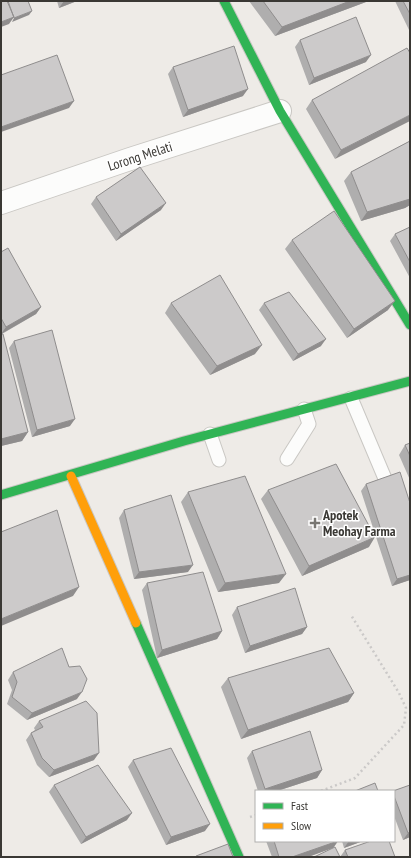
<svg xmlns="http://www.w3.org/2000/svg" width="411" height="858" viewBox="0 0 411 858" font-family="'PT Sans Narrow',sans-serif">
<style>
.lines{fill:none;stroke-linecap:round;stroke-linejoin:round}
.lane-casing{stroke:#c9c7c3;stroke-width:15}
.street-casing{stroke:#c9c7c3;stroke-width:24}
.fast-casing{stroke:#c9c7c3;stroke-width:11}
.slow-casing{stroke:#c9c7c3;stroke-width:11}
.path{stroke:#cbc9c8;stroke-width:2.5;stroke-dasharray:2 3;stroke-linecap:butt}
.lane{stroke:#fcfcfb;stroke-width:13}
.street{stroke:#fcfcfb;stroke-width:22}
.fast{stroke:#30b455;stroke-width:9}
.slow{stroke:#ff9f0a;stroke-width:9}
.wall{fill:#afaeae}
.shaded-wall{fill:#8f8d8d}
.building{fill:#cccaca;stroke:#8f8d8d}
.poi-dot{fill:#797773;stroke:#fff;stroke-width:1.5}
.labels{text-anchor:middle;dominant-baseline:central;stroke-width:3;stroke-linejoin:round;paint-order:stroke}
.street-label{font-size:14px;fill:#3a3834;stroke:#fff}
.poi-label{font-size:14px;font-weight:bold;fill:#3a3834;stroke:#fff;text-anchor:start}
</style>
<rect width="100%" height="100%" fill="#eeebe7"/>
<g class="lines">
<g class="lane-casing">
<path id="lane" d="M351,398L386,481
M210,434L219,460
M287,459L309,424L304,409"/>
</g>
<g class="street-casing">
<path id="street" d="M1,203L130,159L280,111"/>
</g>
<g class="fast-casing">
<path id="fast" d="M224,1L280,111L410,325
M1,495L184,441L410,381
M136,623L239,857"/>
</g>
<g class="slow-casing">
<path id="slow" d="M71,476L136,623"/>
</g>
<path class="path" d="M321,791L355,778L404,725L406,708L399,693L351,615
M250,817L256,815"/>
<use href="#lane" class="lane"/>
<use href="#street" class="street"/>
<use href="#fast" class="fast"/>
<use href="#slow" class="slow"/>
</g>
<path class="wall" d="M57,1H77L59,8Z
M249,1H366V2L275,36Z
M395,1H410V32Z
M300,40L366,62L309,85L295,47Z
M410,53L335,159L306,109L312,100Z
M173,67L243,96L183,117L168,74Z
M410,141V205L405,208L361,221L344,181L351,172Z
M96,197L161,210L116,241L91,204Z
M410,227V278L390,241L395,234Z
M292,240L388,310L347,338L285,249Z
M1,252L41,307L36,314L2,334L28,432L22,441L1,446Z
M171,303L255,354L210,375L165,313Z
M264,303L321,346L293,361L259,310Z
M14,341L70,426L32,437L9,348Z
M410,443V480L399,455L405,445Z
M366,484L410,503V580L392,586L361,491Z
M268,490L369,547L302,576L261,499Z
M188,492L279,583L218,592L181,502Z
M124,510L188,572L134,579L119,518Z
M147,583L222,631L217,639L157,658L142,590Z
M237,607L307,627L302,634L245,653L232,615Z
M13,672L77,699L27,720L7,704L12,690L8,680Z
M228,678L354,693L348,702L241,739L221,687Z
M39,721L94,760L49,777L37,765L26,740L31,733L35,730L34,728Z
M252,751L322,770L317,778L277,791H258L247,758Z
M133,760L205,831L166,845L128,767Z
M54,785L127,820L81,844L49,792Z
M394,791L410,837L403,840L394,816Z
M266,841H338L334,847L308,857H272Z
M342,841H363L344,848Z
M345,850L395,857H340Z"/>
<path class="shaded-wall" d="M64,1H77L59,8Z
M350,1H366V2L275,36L282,27Z
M32,11L29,15L12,22L14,18Z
M14,17L9,24L1,27V22Z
M371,55L366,62L309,85L314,78Z
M248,89L243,96L183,117L188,110Z
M74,101L69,108L1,132V127Z
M410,115V121L335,159L341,150Z
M410,199V205L405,208L361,221L367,212Z
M166,203L161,210L116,241L121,234Z
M395,301L388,310L347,338L354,329Z
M41,307L36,314L1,334L6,327Z
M326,339L321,346L293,361L298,354Z
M262,345L255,354L210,375L217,366Z
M75,419L70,426L32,437L37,430Z
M28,432L22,441L1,446V439Z
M375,537L369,547L302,576L309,566Z
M193,565L188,572L134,579L139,572Z
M286,574L279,583L218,592L225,583Z
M410,575V580L392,586L397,579Z
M79,587L73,596L1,626V619Z
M307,627L302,634L245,653L250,646Z
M222,631L217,639L157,658L162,650Z
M82,692L77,699L27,720L32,713Z
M354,693L348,702L241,739L248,730Z
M99,753L94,760L49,777L54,770Z
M322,770L317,778L277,791H264L265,789Z
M132,813L127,820L81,844L86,837Z
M210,824L205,831L166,845L171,837Z
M410,832V837L403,840L408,833Z
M338,841L333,848L308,857H292Z
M349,841H363L344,848Z"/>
<path class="building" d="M1,1H7L14,17L1,22Z
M8,1H28L32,11L14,18Z
M263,1H350L282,27Z
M403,1H410V14Z
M356,17L371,55L314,78L300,40Z
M234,46L248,89L188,110L173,67Z
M407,48L410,53V115L341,150L312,100Z
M57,55L74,101L1,127V75Z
M410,141V199L367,212L351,172Z
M140,167L166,203L121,234L96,197Z
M334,211L395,301L354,329L292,240Z
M410,227V262L395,234Z
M8,248L41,307L6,327L1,318V252Z
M220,275L262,345L217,366L171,303Z
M289,292L326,339L298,354L264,303Z
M52,330L75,419L37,430L14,341Z
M1,334H3L28,432L1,439Z
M410,443V456L405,445Z
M336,464L375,537L309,566L268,490Z
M400,472L410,503V575L397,579L366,484Z
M245,476L286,574L225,583L188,492Z
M171,495L193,565L139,572L124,510Z
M57,510L79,587L1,619V532Z
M203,572L222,631L162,650L147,583Z
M295,588L307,627L250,646L237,607Z
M62,648L69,667L80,666L87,679L82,692L32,713L12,697L17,682L13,672Z
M329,648L354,693L248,730L228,678Z
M86,701L97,713L99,753L54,770L42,758L31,733L43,727L39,721Z
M310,731L322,770L265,789L252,751Z
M171,748L210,824L171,837L133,760Z
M98,765L132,813L86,837L54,785Z
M375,783L378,791H355Z
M410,785V832L408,833L394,796V791H393Z
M274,841H338L292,857H279Z
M371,841H389L395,857H348L345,850Z
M228,844L233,857H196V856Z
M335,847L340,857H314Z"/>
<path class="poi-dot" d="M313 517h4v4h4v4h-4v4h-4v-4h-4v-4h4z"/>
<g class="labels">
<g class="street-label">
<text transform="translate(140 156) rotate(-18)">Lorong Melati</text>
</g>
<g class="poi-label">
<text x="323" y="515">Apotek<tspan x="323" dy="16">Meohay Farma</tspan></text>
</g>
</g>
<rect width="411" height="858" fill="none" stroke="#3a3834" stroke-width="4"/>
<rect x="255" y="790" width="140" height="52" fill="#ffffff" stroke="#b0afae"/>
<rect x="263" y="803" width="20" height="6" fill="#30b455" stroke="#b0afae"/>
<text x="291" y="810" font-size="12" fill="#3a3834">Fast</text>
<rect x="263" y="823" width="20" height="6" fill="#ff9f0a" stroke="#b0afae"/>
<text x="291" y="830" font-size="12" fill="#3a3834">Slow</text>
</svg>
